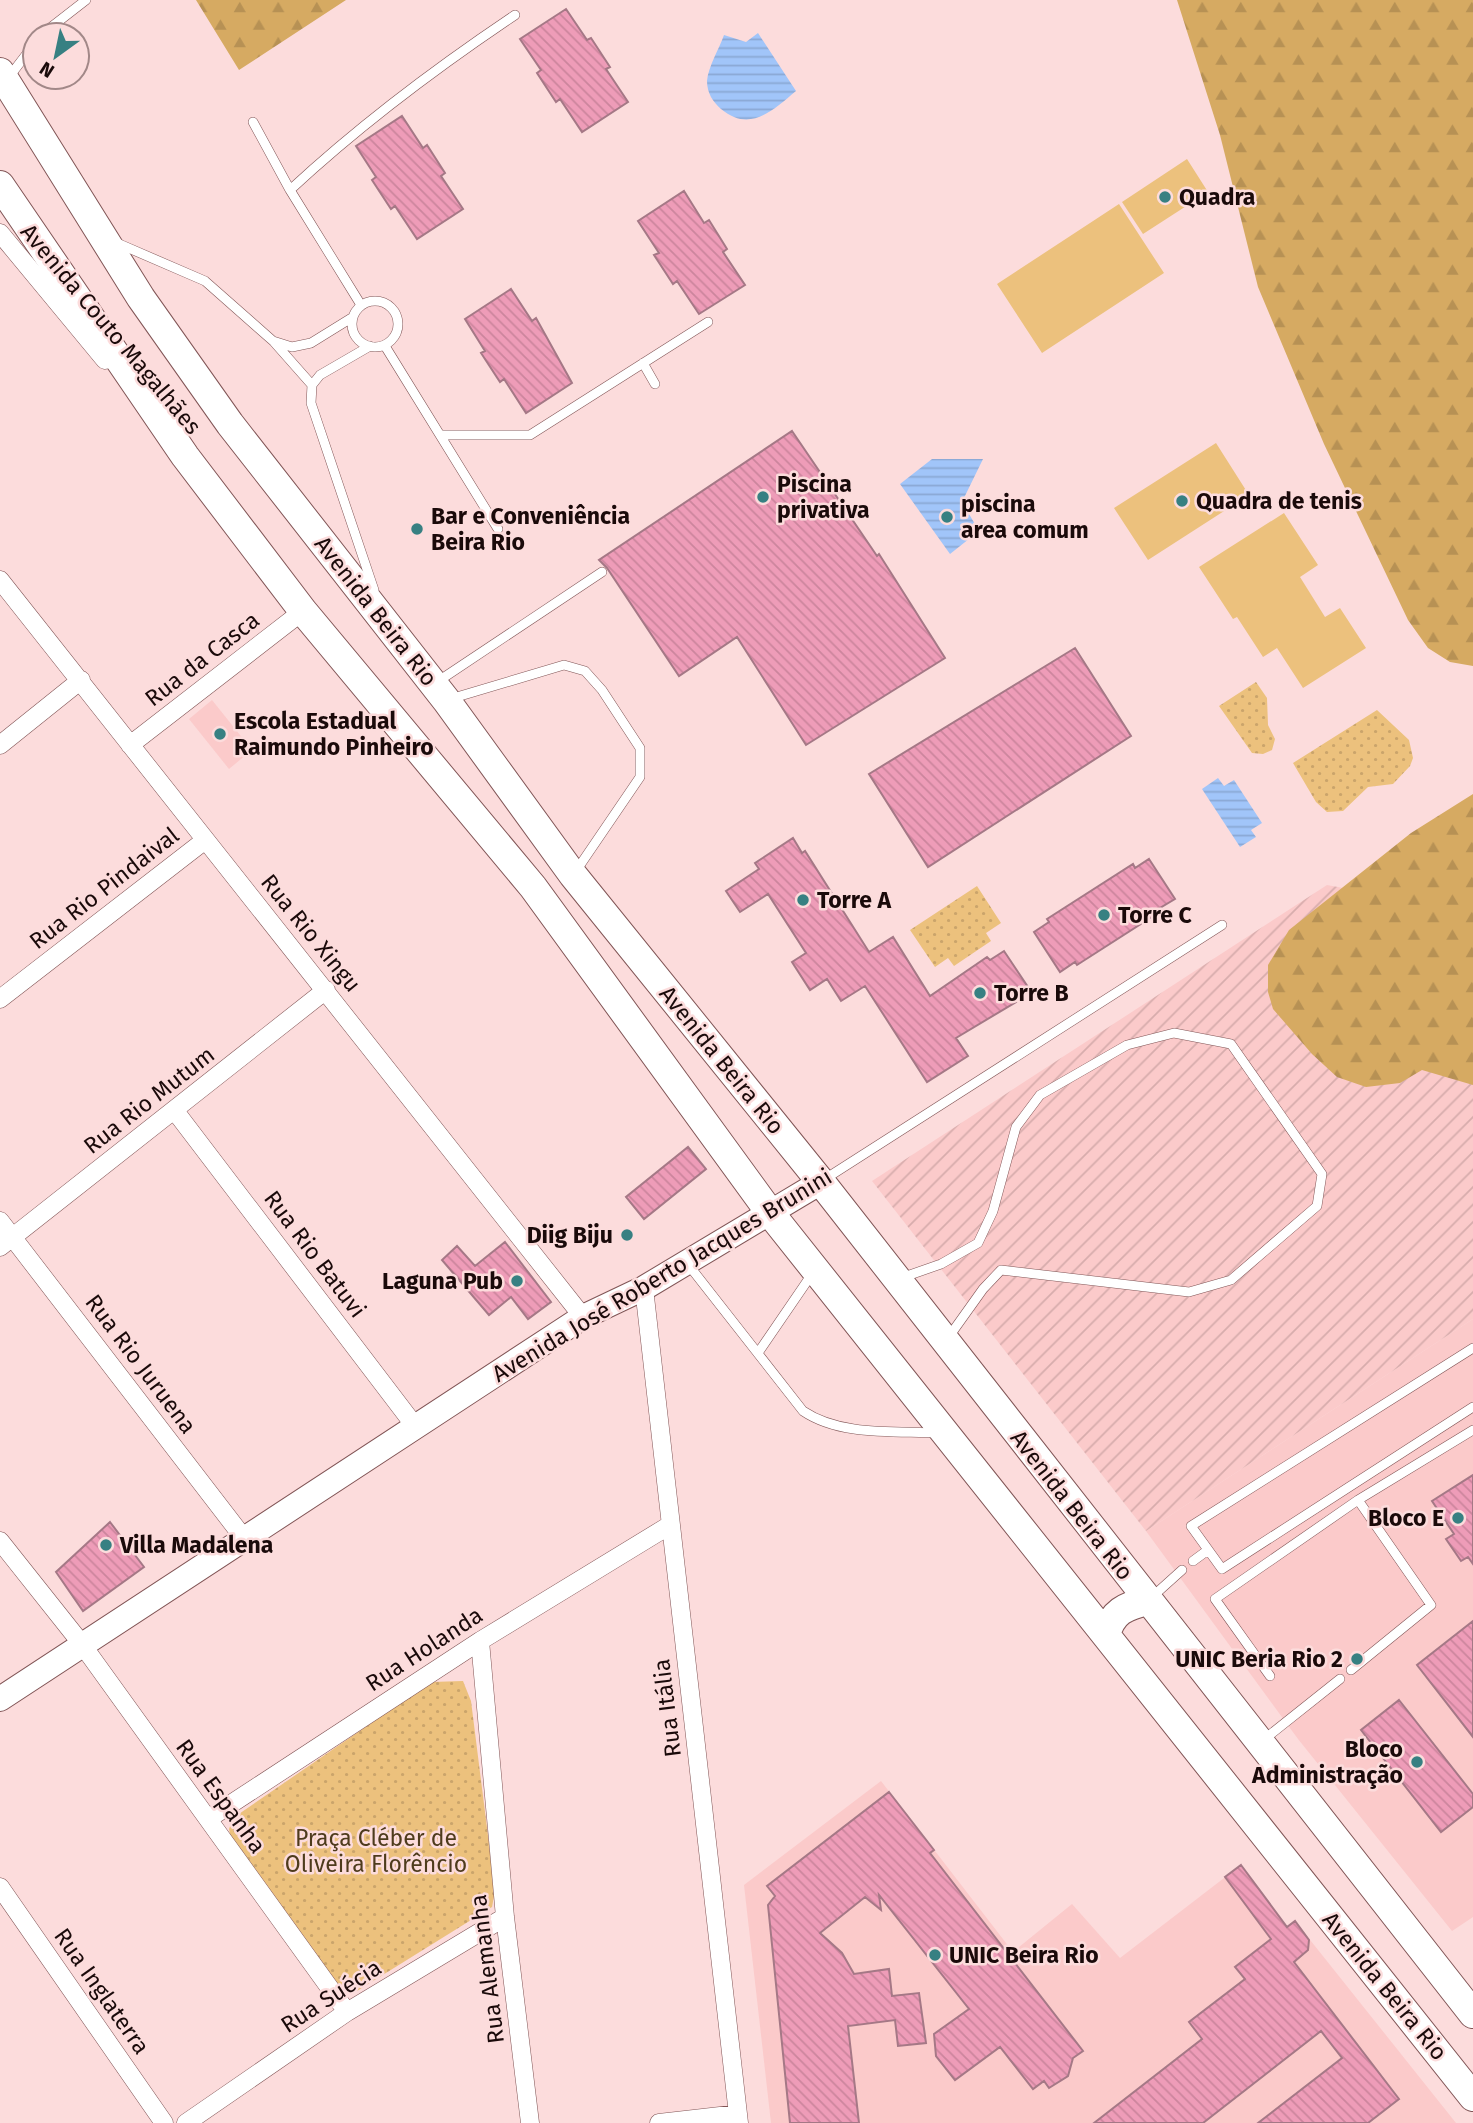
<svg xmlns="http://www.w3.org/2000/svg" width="1473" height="2123" viewBox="0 0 1473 2123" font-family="'Fira Sans',sans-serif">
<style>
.built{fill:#fbcaca}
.industrial{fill:url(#industrial-furrows)}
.forest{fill:url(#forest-firs)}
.park{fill:url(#park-dots)}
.garden{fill:#ecc17d}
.water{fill:url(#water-rules)}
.building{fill:url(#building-back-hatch);stroke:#a57886;stroke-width:2}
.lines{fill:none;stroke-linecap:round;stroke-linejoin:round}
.lane-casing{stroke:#815556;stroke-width:10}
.street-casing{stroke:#815556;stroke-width:19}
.secondary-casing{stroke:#815556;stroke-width:26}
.primary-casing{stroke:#815556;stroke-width:30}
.lane{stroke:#fff;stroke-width:9}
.street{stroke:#fff;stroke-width:18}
.secondary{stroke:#fff;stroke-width:24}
.primary{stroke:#fff;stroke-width:28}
.poi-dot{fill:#378082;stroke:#fcdcdc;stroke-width:2.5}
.labels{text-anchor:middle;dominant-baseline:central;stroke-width:5;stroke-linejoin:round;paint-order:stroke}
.poi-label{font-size:23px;font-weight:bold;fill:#1a0a0a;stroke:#fcdcdc;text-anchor:start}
.street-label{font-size:23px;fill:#1a0a0a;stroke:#fcdcdc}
.park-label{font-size:23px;fill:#4e3b1c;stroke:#fcdcdc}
</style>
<defs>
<pattern id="industrial-furrows" width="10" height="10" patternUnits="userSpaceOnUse" patternTransform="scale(1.75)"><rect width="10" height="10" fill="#fbcaca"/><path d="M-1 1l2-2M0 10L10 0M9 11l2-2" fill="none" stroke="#d7acac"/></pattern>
<pattern id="forest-firs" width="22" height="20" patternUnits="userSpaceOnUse" patternTransform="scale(1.75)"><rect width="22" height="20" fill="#d6aa62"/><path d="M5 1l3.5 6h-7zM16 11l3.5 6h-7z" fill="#b79154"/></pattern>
<pattern id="park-dots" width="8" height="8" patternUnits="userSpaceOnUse" patternTransform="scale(1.75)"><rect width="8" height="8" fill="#ecc17d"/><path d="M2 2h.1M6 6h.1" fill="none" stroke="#caa46b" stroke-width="1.8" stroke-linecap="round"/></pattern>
<pattern id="water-rules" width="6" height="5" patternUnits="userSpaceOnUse" patternTransform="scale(1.75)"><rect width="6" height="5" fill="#a1c5f9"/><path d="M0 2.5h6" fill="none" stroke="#8aa8d4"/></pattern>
<pattern id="building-back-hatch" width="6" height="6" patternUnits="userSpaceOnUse" patternTransform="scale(1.75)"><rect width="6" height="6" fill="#ee9cb8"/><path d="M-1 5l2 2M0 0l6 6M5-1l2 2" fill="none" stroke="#cc859d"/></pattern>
</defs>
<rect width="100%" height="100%" fill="#fcdcdc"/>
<path class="built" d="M212,700L252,750L229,769L189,719Z
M1473,1319V1917L1452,1931L1298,1739L1146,1531Z
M881,1781L1013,1952L1072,1904L1120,1958L1241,1865L1287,1927L1295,1921L1456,2123H771L744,1885Z"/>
<path class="industrial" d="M1327,885L1473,912V1319L1146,1531L872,1181Z"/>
<path class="forest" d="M196,0H346L239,70Z
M1177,0H1473V666L1450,662L1428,648L1408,620L1324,444L1258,287L1220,135Z
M1473,794V1085L1422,1070L1400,1083L1366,1087L1337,1077L1312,1054L1273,1009L1268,992V965L1289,930L1411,833Z"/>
<path class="park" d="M1256,682L1267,698L1268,725L1275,739L1272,750L1263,754L1252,753L1219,706Z
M1377,710L1409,740L1413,758L1410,766L1393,784L1368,787L1343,811L1327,812L1316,802L1293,763Z
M977,886L1001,923L986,933L991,941L954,966L948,958L935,967L910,930Z
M463,1681L471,1701L495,1891L492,1907L357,1991L340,1988L231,1839L229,1829L233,1818L431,1682Z"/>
<path class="garden" d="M1187,159L1208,192L1143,234L1122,202Z
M1119,204L1164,273L1042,353L997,284Z
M1216,443L1249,495L1148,560L1114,508Z
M1284,513L1318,565L1300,577L1325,617L1340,608L1366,648L1303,688L1277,648L1263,657L1237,617L1233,619L1199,567Z"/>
<path class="water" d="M758,33L796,91C772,111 750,133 721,109C713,102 707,93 707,81C708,67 719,49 724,35L746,42Z
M932,459H983L962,502L979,531L950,554L900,484Z
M1218,778L1224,786L1234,780L1262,823L1251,830L1256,837L1240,847L1202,789Z"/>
<path class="building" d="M566,9L587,40L591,38L610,67L606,69L628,102L582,132L560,99L556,102L537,73L541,70L520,39Z
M402,116L423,148L427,145L445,173L441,176L463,209L417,239L395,206L391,209L372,180L376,177L356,146Z
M684,191L704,223L709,220L727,249L723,252L745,285L699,314L677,281L673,284L654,255L659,253L638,221Z
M511,289L532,321L536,318L572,383L526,413L504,379L500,382L481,353L485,351L465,319Z
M792,431L877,556L879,554L945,658L806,745L737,637L679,676L607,568L599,560Z
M1075,648L1131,736L928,867L869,774Z
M793,838L802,853L805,851L869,952L893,937L930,996L987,957L990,960L1004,951L1030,990L1015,1000L1016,1002L956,1038L968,1056L927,1082L865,986L841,1001L827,979L810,990L792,962L806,953L768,894L740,912L726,891L759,869L755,863Z
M1149,859L1175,899L1160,908L1161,911L1077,965L1075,962L1060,972L1034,932L1049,922L1047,919L1133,864L1135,868Z
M688,1147L706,1169L644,1219L626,1197Z
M505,1242L551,1302L528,1319L511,1297L489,1315L442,1260L457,1246L475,1266Z
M1473,1475V1564L1468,1557L1461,1561L1446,1539L1454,1534L1432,1501Z
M110,1522L144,1567L83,1611L56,1572Z
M1473,1621V1737L1417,1665Z
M1399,1700L1473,1794V1807L1441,1832L1361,1730Z
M889,1792L934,1850L930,1853L1083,2051L1073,2058L1068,2076L1049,2088L1044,2081L1033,2089L1000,2047L955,2080L936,2056L934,2034L969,2009L879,1895L881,1910L865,1897L820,1933L842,1953L854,1974L889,1969L892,1996L919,1993L926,2043L898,2046L895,2020L848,2026L859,2123H790L768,1905L775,1896L767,1886Z
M1241,1865L1287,1927L1295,1921L1309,1940L1308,1950L1294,1962L1399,2099L1368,2123H1258L1342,2058L1321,2031L1203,2123H1094L1202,2039L1189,2022L1245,1979L1235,1967L1271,1939L1225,1877Z"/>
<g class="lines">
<g class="lane-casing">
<path id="lane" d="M41,35L86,0
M9,77L35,43
M253,122L290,190L361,305
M290,190C360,125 436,68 515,15
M117,243L205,281L273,341L292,347L311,343L353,317
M352 324a23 23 0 1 1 46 0a23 23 0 1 1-46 0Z
M274,342L312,385
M370,346L320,375L312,385L311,403L374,590
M385,346L498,529
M643,363L655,384
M442,435H530L708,322
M437,682L602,572
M450,699L564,665L585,671L602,690L640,748V777L576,871
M825,1179L1222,925
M687,1263L803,1411C840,1436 893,1431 937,1433
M901,1278L941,1264L978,1243L993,1211L1016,1127L1040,1095L1127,1045L1174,1033L1231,1044L1322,1174L1317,1206L1231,1280L1189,1292L1001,1270L983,1289L948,1338
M1473,1348L1191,1526L1222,1569L1473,1407
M758,1353L812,1274
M1193,1561L1208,1550
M1152,1597L1182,1570
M1351,1670L1431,1605L1358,1500
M1270,1676L1215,1599L1358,1500L1473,1430
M1262,1741L1340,1679"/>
</g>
<g class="street-casing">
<path id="street" d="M0,233L105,360
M0,580L583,1317
M0,745L81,680
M130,745L303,611
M0,999L204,841
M175,1111L415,1426
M0,1221L243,1537
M0,1247L326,990
M644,1288L739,2123
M0,1541L81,1643L347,2012
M480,1641L505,1917L530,2123
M208,1819L480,1641L670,1525
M0,1887L164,2123
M186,2123L347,2012L505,1917
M659,2123L738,2114"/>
</g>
<g class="secondary-casing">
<path id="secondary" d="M0,1699L583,1317L644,1288L821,1182"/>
</g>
<g class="primary-casing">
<path id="primary" d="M0,72L141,298L230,424L446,700L573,875L821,1182L1473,2014
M0,185L185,456L303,611L533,887L771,1214L1473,2097
M1106,1635C1112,1612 1125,1606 1148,1601"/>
</g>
<use href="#lane" class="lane"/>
<use href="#street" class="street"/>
<use href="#secondary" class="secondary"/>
<use href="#primary" class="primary"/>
</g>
<g class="poi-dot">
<circle cx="1165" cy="197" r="7"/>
<circle cx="763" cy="497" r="7"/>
<circle cx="1182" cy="501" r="7"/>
<circle cx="947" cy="517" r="7"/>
<circle cx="417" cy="529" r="7"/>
<circle cx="220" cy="734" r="7"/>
<circle cx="803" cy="900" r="7"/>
<circle cx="1104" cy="915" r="7"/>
<circle cx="980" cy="993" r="7"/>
<circle cx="627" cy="1235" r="7"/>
<circle cx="517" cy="1281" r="7"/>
<circle cx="1458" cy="1518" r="7"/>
<circle cx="106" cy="1545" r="7"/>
<circle cx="1357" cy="1659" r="7"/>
<circle cx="1417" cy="1762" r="7"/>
<circle cx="935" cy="1955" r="7"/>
</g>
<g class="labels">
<g class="poi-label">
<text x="1179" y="197">Quadra</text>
<text x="777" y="484">Piscina<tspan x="777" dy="26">privativa</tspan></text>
<text x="1196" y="501">Quadra de tenis</text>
<text x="961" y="504">piscina<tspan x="961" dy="26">area comum</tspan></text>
<text x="431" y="516">Bar e Conveniência<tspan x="431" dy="26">Beira Rio</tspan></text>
<text x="234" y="721">Escola Estadual<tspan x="234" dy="26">Raimundo Pinheiro</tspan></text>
<text x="817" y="900">Torre A</text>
<text x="1118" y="915">Torre C</text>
<text x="994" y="993">Torre B</text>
<text x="613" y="1235" text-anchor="end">Diig Biju</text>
<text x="503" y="1281" text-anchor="end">Laguna Pub</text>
<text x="1444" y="1518" text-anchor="end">Bloco E</text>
<text x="120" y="1545">Villa Madalena</text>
<text x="1343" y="1659" text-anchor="end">UNIC Beria Rio 2</text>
<text x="1403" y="1749" text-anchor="end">Bloco<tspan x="1403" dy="26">Administração</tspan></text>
<text x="949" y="1955">UNIC Beira Rio</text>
</g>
<g class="street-label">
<text transform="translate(111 329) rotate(50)">Avenida Couto Magalhães</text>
<text transform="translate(376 611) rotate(52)">Avenida Beira Rio</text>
<text transform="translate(202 659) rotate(-38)">Rua da Casca</text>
<text transform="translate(104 888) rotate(-38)">Rua Rio Pindaival</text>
<text transform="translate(311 933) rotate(51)">Rua Rio Xingu</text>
<text transform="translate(722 1060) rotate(51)">Avenida Beira Rio</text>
<text transform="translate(149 1100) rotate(-38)">Rua Rio Mutum</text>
<text transform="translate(315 1254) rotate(53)">Rua Rio Batuvi</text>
<text transform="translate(662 1275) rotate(-31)">Avenida José Roberto Jacques Brunini</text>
<text transform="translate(141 1364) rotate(53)">Rua Rio Juruena</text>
<text transform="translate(1072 1505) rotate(52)">Avenida Beira Rio</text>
<text transform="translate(424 1649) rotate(-33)">Rua Holanda</text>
<text transform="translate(667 1708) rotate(-97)">Rua Itália</text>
<text transform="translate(221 1796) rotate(54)">Rua Espanha</text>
<text transform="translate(487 1969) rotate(-97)">Rua Alemanha</text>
<text transform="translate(1385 1986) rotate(51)">Avenida Beira Rio</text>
<text transform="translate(102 1991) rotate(55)">Rua Inglaterra</text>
<text transform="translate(331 1996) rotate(-33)">Rua Suécia</text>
</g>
<g class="park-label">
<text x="376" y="1838">Praça Cléber de<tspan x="376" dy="26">Oliveira Florêncio</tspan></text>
</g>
</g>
<g transform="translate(56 56) rotate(213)"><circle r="33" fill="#fcdcdc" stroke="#a28888" stroke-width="2"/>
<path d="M0-5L12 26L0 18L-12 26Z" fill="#378082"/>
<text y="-10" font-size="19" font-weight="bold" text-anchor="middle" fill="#1a0a0a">N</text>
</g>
</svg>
